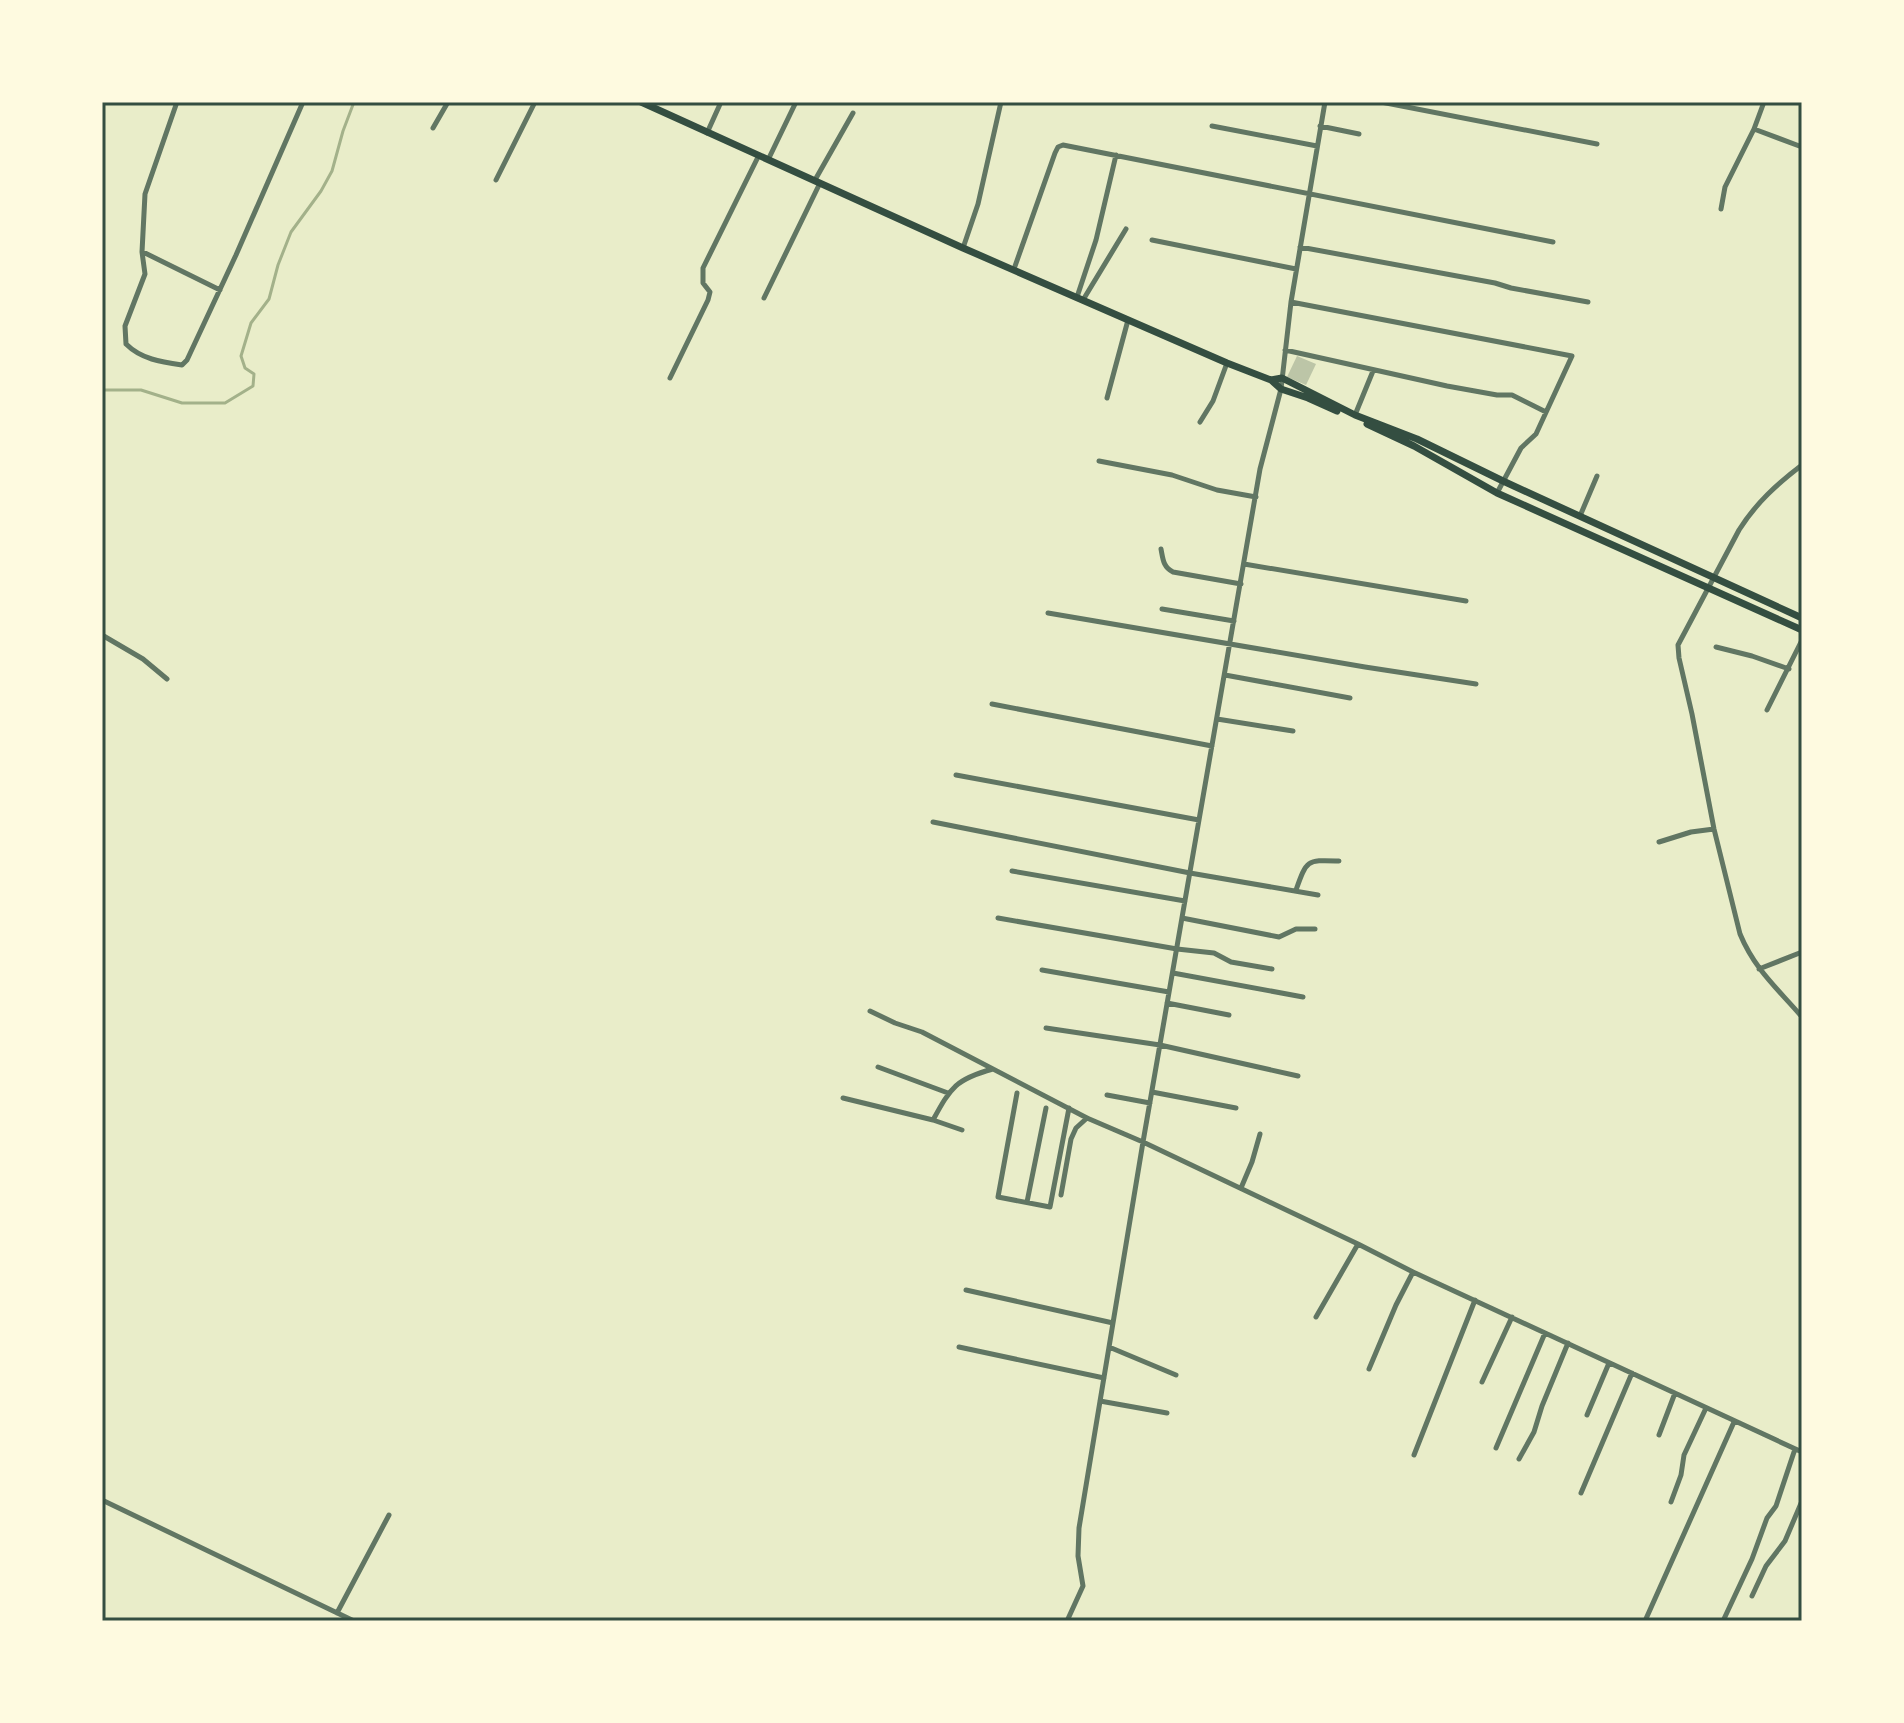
<svg xmlns="http://www.w3.org/2000/svg" width="1904" height="1723" viewBox="0 0 1904 1723" font-family="Quicksand,sans-serif">
<style>
.lines{fill:none;stroke-linecap:round;stroke-linejoin:round}
.stream{stroke:#a3b18a;stroke-width:3}
.building{fill:#bcc5a7}
.minor{stroke:#617663;stroke-width:5}
.secondary{stroke:#344e41;stroke-width:7}
.neatline{fill:none;stroke:#344e41;stroke-width:3}
</style>
<rect width="100%" height="100%" fill="#e9edc9"/>
<g class="lines">
<path class="stream" d="M102,390H141L182,403H225L253,386L254,374L245,368L241,356L251,323L269,299L278,265L291,232L321,191L332,171L343,131L354,102"/>
</g>
<path class="building" d="M1297,356L1316,364L1306,385L1287,377Z"/>
<g class="lines">
<path class="minor" d="M177,102L145,194L142,252L145,274L125,326L126,344C141,359 161,362 182,365L187,360L236,255L303,102
M1381,102L1597,144
M1212,126L1317,146
M1320,126L1359,134
M433,128L448,102
M1754,129L1764,102
M707,133L721,102
M768,160L796,102
M496,180L535,102
M815,180L853,113
M1721,209L1725,187L1754,129L1802,147
M1152,240L1296,269
M1300,247L1495,283L1511,288L1588,302
M963,248L978,204L1001,102
M143,252L220,290
M1014,269L1055,153L1058,147L1063,145L1553,242
M1077,297L1096,240L1116,155
M764,298L820,183
M1083,300L1126,229
M1291,302L1572,356L1536,434L1521,448L1497,493
M1285,350L1447,386L1497,395H1512L1546,412
M670,378L708,300L710,292L703,283V268L759,155
M1107,398L1128,320
M1355,415L1373,371
M1200,422L1213,401L1227,363
M1099,461L1172,475L1217,490L1256,497
M1802,465C1777,484 1756,503 1739,530L1678,645L1679,658L1692,714L1714,829L1740,934C1755,970 1778,989 1802,1017
M1580,516L1597,476
M1161,549C1163,559 1163,567 1173,572L1241,584
M1244,564L1466,601
M1162,609L1234,621
M1048,613L1365,667L1476,684
M102,635L143,659L167,679
M1716,647L1752,656L1789,669
M1225,675L1350,698
M992,704L1212,746
M1767,710L1802,640
M1217,719L1293,731
M956,775L1199,820
M933,822L1190,873L1318,895
M1659,842L1691,832L1714,829
M1012,871L1185,901
M1296,890C1307,859 1307,860 1339,861
M998,918L1177,949L1214,953L1231,962L1272,969
M1182,918L1279,937L1296,929H1315
M1759,969L1802,952
M1042,970L1169,992
M1173,973L1303,997
M1167,1003L1229,1015
M870,1011L895,1023L922,1032L1087,1118L1143,1142L1358,1244L1413,1272L1802,1452
M1046,1028L1160,1045L1298,1076
M878,1067L948,1093
M1152,1092L1236,1108
M1017,1093L998,1197L1050,1207L1069,1108
M1107,1095L1150,1103
M843,1098L933,1120L962,1130
M933,1120C951,1087 956,1079 993,1069
M1241,1188L1252,1162L1260,1134
M1061,1195L1071,1139L1076,1128L1087,1118
M1027,1202L1046,1108
M966,1290L1113,1323
M1316,1317L1358,1244
M959,1347L1104,1378
M1109,1347L1176,1375
M1369,1369L1396,1305L1413,1272
M1482,1382L1512,1317
M1100,1401L1167,1413
M1587,1415L1609,1363
M1659,1435L1675,1393
M1496,1448L1545,1333
M1414,1455L1475,1300
M1519,1459L1534,1432L1542,1406L1568,1343
M1581,1493L1632,1373
M102,1500L354,1621
M1671,1502L1681,1475L1684,1455L1706,1408
M1752,1596L1766,1566L1785,1541L1802,1501
M337,1613L389,1515
M1067,1621L1083,1586L1078,1556L1079,1528L1143,1142L1260,469L1281,389L1291,302L1325,102
M1645,1621L1734,1422
M1723,1621L1752,1559L1767,1518L1776,1506L1795,1449"/>
<path class="secondary" d="M641,102L963,248L1227,363L1271,380L1282,378L1355,415L1417,439L1503,481L1802,618
M1271,380L1281,389L1308,398L1337,411
M1367,424L1414,446L1497,493L1802,630"/>
</g>
<rect width="1904" height="1723" fill="none" stroke="#fefae0" stroke-width="208"/>
<rect x="104" y="104" width="1696" height="1515" class="neatline"/>
</svg>
